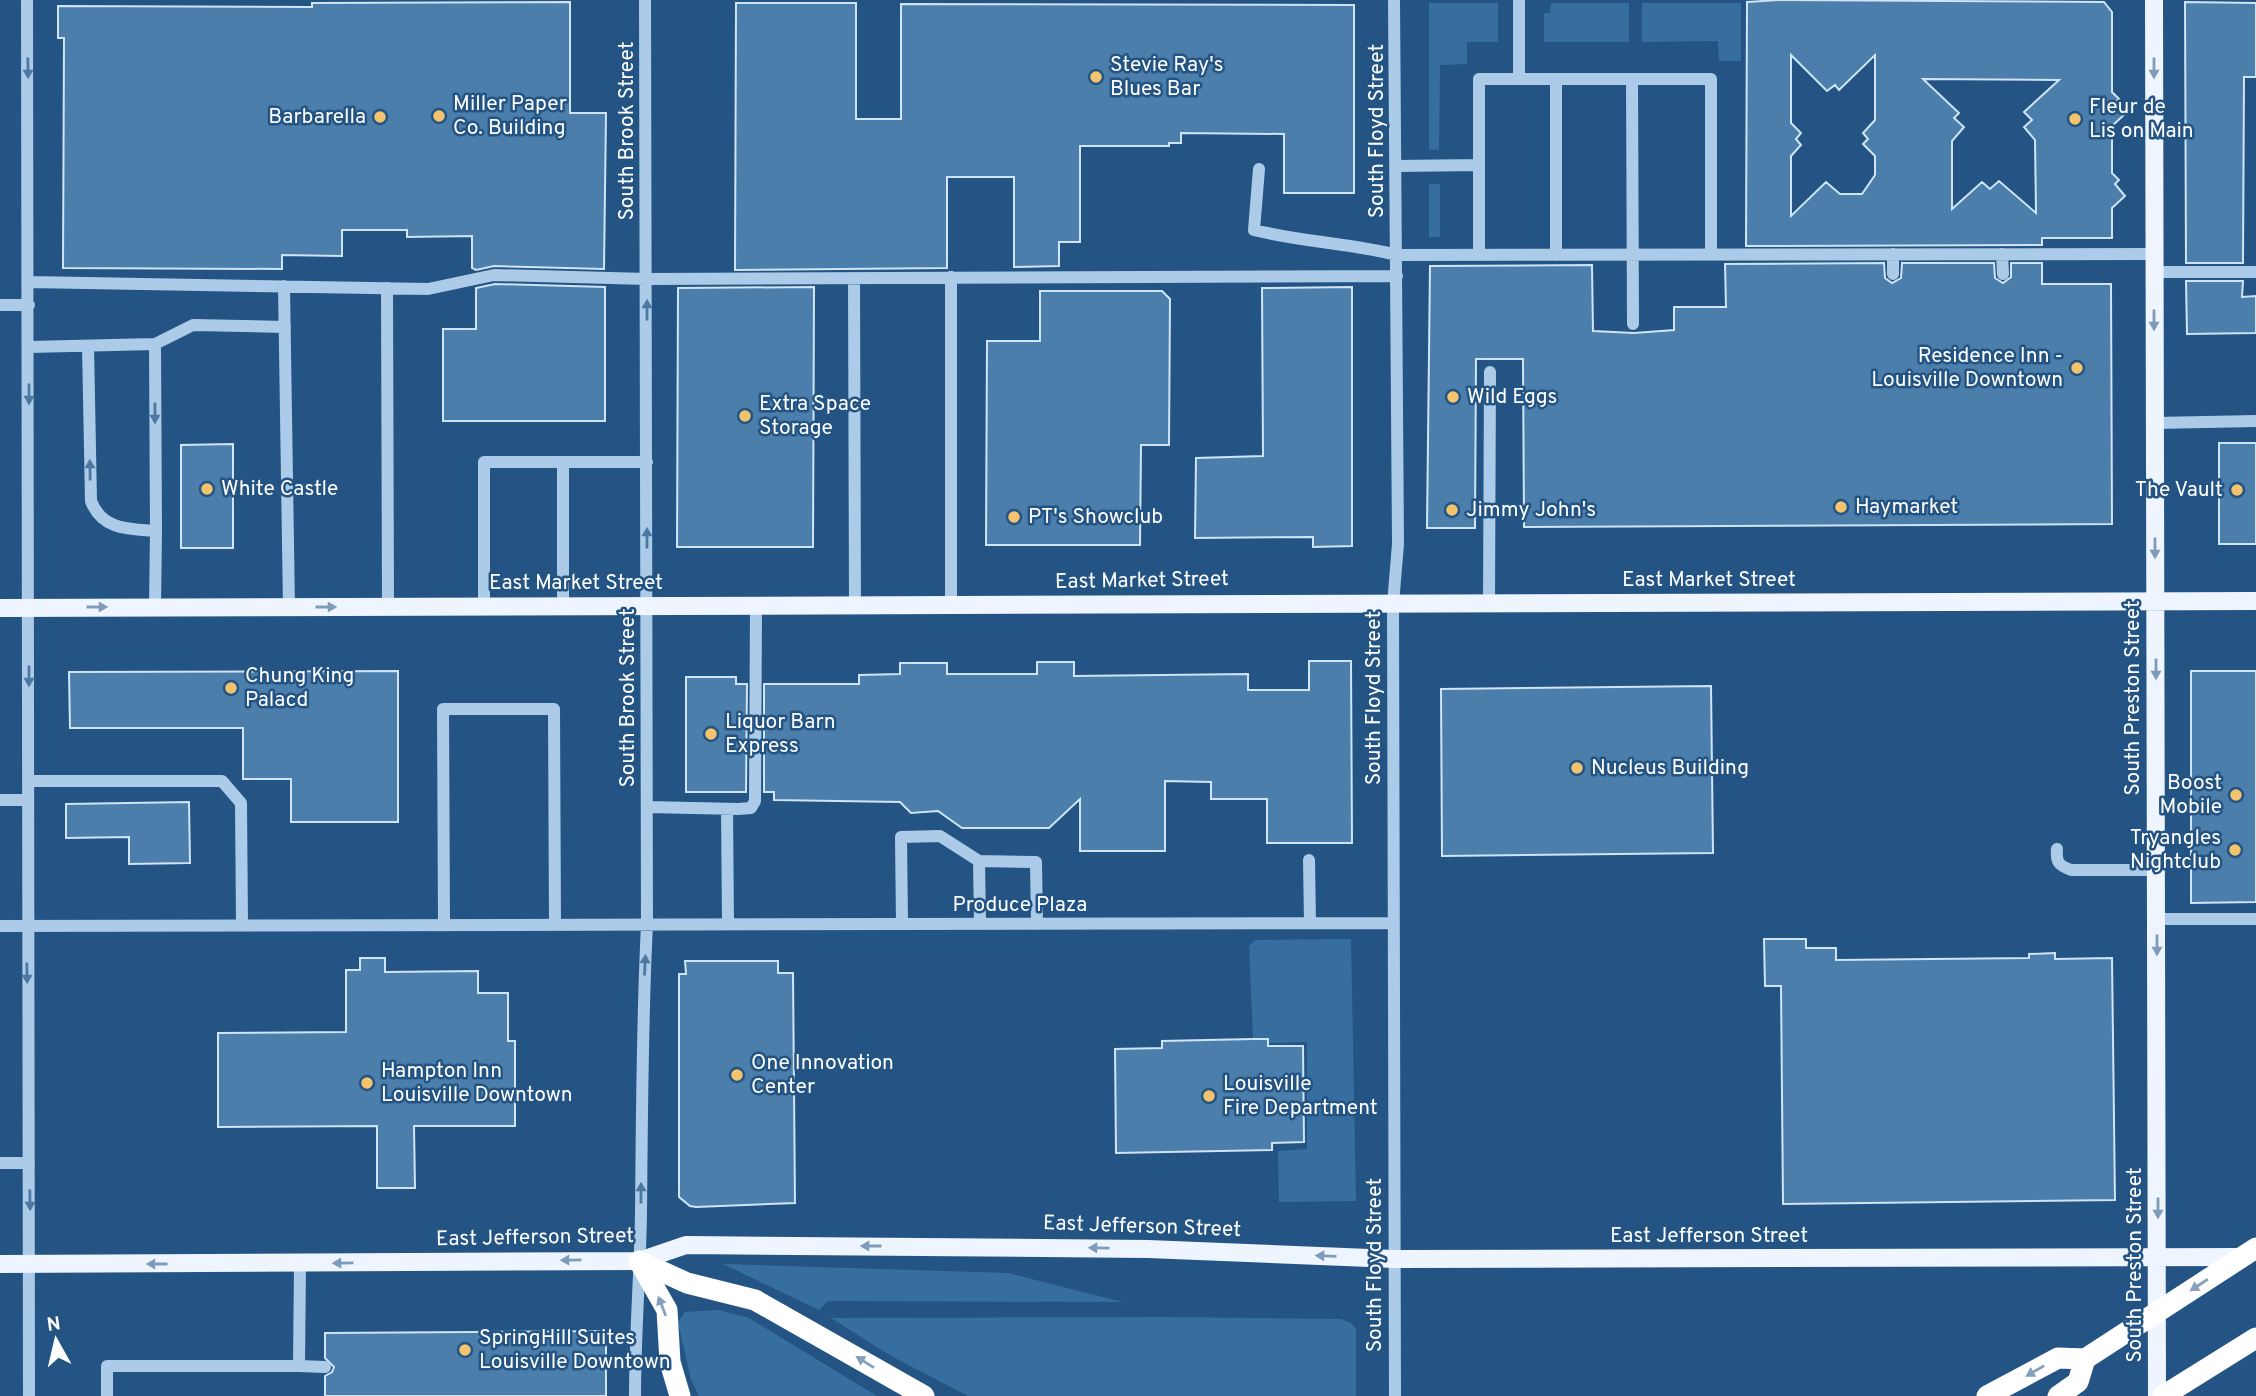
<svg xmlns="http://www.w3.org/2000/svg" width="2256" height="1396" viewBox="0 0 2256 1396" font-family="Overpass,sans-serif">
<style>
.green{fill:#376ea0}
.building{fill:#4b7eab;stroke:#cfe4f6;stroke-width:2;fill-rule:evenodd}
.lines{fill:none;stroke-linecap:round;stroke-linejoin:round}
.minor{stroke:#accbe8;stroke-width:12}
.major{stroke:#eef5fe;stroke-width:18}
.highway{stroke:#fff;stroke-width:21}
.highway-bridge{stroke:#fff;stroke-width:21}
.oneway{fill:#4c78a1}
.oneway2{fill:#7e9cba}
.oneway3{fill:#86a1bb}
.poi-dot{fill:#f3c36e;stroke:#235483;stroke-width:2.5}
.labels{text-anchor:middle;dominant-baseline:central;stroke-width:5;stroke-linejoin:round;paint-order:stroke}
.poi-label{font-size:21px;fill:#fff;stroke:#235483;text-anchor:start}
.street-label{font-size:21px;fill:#fff;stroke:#235483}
</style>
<rect width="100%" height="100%" fill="#235483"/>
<path class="green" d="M1429,3H1498V42H1467V64L1440,65L1439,150H1429Z
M1551,3H1629V42H1544V13H1550Z
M1642,3H1741V61H1719L1718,41L1642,42Z
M1429,184H1440V237H1429Z
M1351,939L1356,1201L1279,1202L1278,1151L1307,1149V1042L1268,1043L1267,1039H1253L1249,946L1255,940Z
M723,1264L1008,1273L1122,1302L828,1301L819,1310Z
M719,1310L749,1318L877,1396H699L691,1380L678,1322L685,1312Z
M1161,1317L1341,1319L1351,1323L1356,1329V1396H968L891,1356L831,1318Z"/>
<path class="building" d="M1779,0L2104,2L2112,12V92L2119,99L2115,102L2126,113L2112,126V173L2119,180L2115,184L2125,196L2112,208V238H2042V245L1746,246L1747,2ZM1791,55L1827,91L1835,85L1839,90L1875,55V120L1863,133L1868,139L1863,144L1875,156V175L1862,194H1840L1826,182L1791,216V156L1801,145L1796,139L1801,133L1791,123ZM1923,79L2059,80L2024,112L2032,120L2024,127L2035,140L2036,213L1999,181L1990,189L1982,182L1952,209V141L1964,127L1954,118L1959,113Z
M570,2V113H606L604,269L494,266L476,270L472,268V236L407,237V230H342V256L282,255V269L63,268L64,38H58V6L312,7V3Z
M2185,2L2256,3V77H2244L2243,263H2186Z
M736,3H856V119H901V4L1354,5V193H1284V134L1181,133V143H1169V146H1080V242H1059V266L1014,267V177H947V268L735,270Z
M1884,263L1885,278L1892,283L1901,278L1902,263H1994L1995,278L2003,283L2011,277V263H2042V284H2111L2112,524L1524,527L1523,359H1476L1475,528H1427L1430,266L1592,265L1593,331L1634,333L1674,330V307H1726L1725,264Z
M2186,281H2243L2242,297L2256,296V333L2187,334Z
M495,284L605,287V421H443V329H476V288Z
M814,287L813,547H677L678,288Z
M1352,287V546L1313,547V537L1195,538L1196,458L1263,456L1262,288Z
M1040,291H1162L1170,299L1169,445H1141L1140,545H986L987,341H1040Z
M2219,443H2256V544H2219Z
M233,444V548H181V445Z
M1309,661H1351L1352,843H1267V799H1211V782L1165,781V851H1080V799L1049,828H962L938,811L911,813L900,802L774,800V792H764V684H859V675L900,674V663H947V674H1037V662H1074V676L1248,674V690H1309Z
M398,671V822H291V779H243V728H70L69,672Z
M2191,671H2256V902L2191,903Z
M686,677H736V684H747L746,792H686Z
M1711,686L1713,853L1442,856L1441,689Z
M189,802L190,863L129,864V837L66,838V804Z
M1764,939H1806V948H1836V960L2029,958V954L2055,953V959L2112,958L2115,1200L1783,1204L1781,986H1765Z
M360,958H385V972L478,971V993H508V1041H515V1126H414L415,1188H377V1126L218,1127V1033L346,1032V970H360Z
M685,961H778V973H793L795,1203L696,1207L690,1206L679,1197V974H686Z
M1253,1039H1268V1046H1303L1304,1142L1272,1143V1150L1116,1153L1115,1049L1162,1048V1041Z
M606,1331V1396H325V1376L332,1372L334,1367L325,1358V1333Z"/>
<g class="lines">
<path class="minor" d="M27,0L29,1396
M1394,0L1398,544L1393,604L1395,1396
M1519,79V0
M1556,79V255
M1632,79L1633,324
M1479,165V79H1711V254
M1397,166L1479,165V255
M1259,169L1254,230C1302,242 1349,243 1397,255L2154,254
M2002,254L2003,274
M2154,272H2256
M1893,274V254
M951,277V605
M854,278L855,606
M29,282L428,289L494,275L647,279L1397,276
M284,286L289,607
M387,288L388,607
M0,305H29
M88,346L91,501C102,530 129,529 156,531L155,344
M29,347L155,344L193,325L285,327
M2155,423L2256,421
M1489,604L1490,372
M484,606V462H647
M563,606V462
M155,607L156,531
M28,781H222L241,803L242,925
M0,800H28
M647,807L738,809L751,808L755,801L756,606
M727,809L728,924
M2057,849C2056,862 2058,865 2071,870H2157
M1309,860L1310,923
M979,861L1036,862L1037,924
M2157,919H2256
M902,924L901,837L940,836L979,861L980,924
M444,925L443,709H554L555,925
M0,926L1394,923
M0,1163H29
M299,1366L325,1367
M107,1396V1366H299L300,1263
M635,1396C635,1335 640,1275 641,1214C642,1117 642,1021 647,925L645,0"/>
<path class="major" d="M2154,0L2157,1396
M0,608L2256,601
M0,1264L639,1261L686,1245L1148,1249L1394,1259L2244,1257"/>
<path class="highway" d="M639,1261L687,1283L755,1300L924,1396
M639,1261L667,1310L670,1362L680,1396
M1987,1396L2058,1358L2085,1359L2078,1382L2058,1396
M2163,1396L2256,1338"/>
<path class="highway-bridge" d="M2085,1359L2256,1248"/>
</g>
<defs><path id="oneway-solid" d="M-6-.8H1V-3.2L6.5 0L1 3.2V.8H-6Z" transform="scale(1.75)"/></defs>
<g class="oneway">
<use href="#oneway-solid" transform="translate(28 68) rotate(89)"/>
<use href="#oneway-solid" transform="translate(647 310) rotate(-90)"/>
<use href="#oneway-solid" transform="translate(29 394) rotate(90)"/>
<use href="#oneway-solid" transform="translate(155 413) rotate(90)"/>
<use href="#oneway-solid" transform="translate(90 470) rotate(-91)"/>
<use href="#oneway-solid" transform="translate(647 538) rotate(-90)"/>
<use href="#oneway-solid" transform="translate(29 676) rotate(90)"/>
<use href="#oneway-solid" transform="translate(645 965) rotate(-87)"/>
<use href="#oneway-solid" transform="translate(27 973) rotate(89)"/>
<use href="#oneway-solid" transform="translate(641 1193) rotate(-90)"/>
<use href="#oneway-solid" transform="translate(30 1200) rotate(89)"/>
</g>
<g class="oneway2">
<use href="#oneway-solid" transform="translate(2154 68) rotate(90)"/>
<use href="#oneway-solid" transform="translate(2154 320) rotate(90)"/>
<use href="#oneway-solid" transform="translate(2155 548) rotate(90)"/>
<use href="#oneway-solid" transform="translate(97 607)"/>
<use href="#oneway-solid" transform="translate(326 607)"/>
<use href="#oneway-solid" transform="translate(2156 669) rotate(90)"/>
<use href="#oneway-solid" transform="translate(2157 945) rotate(90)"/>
<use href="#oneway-solid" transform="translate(2158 1208) rotate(90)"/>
<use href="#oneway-solid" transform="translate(871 1246) rotate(-180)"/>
<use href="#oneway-solid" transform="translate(1099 1248) rotate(-179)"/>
<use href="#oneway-solid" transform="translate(1326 1256) rotate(-178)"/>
<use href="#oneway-solid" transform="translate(571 1260) rotate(179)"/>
<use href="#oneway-solid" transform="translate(343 1263) rotate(179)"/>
<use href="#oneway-solid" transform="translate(157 1264) rotate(180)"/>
</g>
<g class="oneway3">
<use href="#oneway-solid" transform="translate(2199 1285) rotate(147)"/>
<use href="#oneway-solid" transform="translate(662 1306) rotate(-111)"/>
<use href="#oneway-solid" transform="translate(865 1362) rotate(-148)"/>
<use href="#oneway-solid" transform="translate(2035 1371) rotate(150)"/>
</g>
<g class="poi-dot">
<circle cx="1096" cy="77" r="7"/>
<circle cx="439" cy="116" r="7"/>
<circle cx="380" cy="117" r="7"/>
<circle cx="2075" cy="119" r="7"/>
<circle cx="2077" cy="368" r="7"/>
<circle cx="1453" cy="397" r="7"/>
<circle cx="745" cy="416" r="7"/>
<circle cx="207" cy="489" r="7"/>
<circle cx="2237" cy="490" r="7"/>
<circle cx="1841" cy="507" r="7"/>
<circle cx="1452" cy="510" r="7"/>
<circle cx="1014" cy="517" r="7"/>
<circle cx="231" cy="688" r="7"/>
<circle cx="711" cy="734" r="7"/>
<circle cx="1577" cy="768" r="7"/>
<circle cx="2236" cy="795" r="7"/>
<circle cx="2235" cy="850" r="7"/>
<circle cx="737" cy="1075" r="7"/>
<circle cx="367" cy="1083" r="7"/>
<circle cx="1209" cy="1096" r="7"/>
<circle cx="465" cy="1350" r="7"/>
</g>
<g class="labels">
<g class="poi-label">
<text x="1110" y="65">Stevie Ray's<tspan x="1110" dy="24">Blues Bar</tspan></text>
<text x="453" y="104">Miller Paper<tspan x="453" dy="24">Co. Building</tspan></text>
<text x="2089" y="107">Fleur de<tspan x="2089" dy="24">Lis on Main</tspan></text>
<text x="366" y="117" text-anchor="end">Barbarella</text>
<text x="2063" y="356" text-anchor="end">Residence Inn -<tspan x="2063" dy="24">Louisville Downtown</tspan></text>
<text x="1467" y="397">Wild Eggs</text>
<text x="759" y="404">Extra Space<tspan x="759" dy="24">Storage</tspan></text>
<text x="221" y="489">White Castle</text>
<text x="2223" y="490" text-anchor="end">The Vault</text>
<text x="1855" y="507">Haymarket</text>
<text x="1466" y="510">Jimmy John's</text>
<text x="1028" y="517">PT's Showclub</text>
<text x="245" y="676">Chung King<tspan x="245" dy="24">Palacd</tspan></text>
<text x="725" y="722">Liquor Barn<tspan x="725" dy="24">Express</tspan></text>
<text x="1591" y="768">Nucleus Building</text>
<text x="2222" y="783" text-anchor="end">Boost<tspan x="2222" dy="24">Mobile</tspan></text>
<text x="2221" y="838" text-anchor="end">Tryangles<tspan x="2221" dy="24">Nightclub</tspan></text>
<text x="751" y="1063">One Innovation<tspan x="751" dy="24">Center</tspan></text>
<text x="381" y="1071">Hampton Inn<tspan x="381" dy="24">Louisville Downtown</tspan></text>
<text x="1223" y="1084">Louisville<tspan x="1223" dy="24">Fire Department</tspan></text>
<text x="479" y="1338">SpringHill Suites<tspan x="479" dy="24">Louisville Downtown</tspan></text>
</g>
<g class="street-label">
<text transform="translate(627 131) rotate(-90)">South Brook Street</text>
<text transform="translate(1377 131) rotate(-90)">South Floyd Street</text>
<text x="1709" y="580">East Market Street</text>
<text transform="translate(1142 581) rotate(-1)">East Market Street</text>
<text x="576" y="583">East Market Street</text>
<text transform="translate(628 698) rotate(-90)">South Brook Street</text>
<text transform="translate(1374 698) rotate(-90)">South Floyd Street</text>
<text transform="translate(2133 698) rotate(-90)">South Preston Street</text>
<text x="1020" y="905">Produce Plaza</text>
<text transform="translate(1142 1227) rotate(2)">East Jefferson Street</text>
<text x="1709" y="1236">East Jefferson Street</text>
<text transform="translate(535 1238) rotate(-1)">East Jefferson Street</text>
<text transform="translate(1375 1265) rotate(-90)">South Floyd Street</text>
<text transform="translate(2135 1265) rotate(-90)">South Preston Street</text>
</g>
</g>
<g transform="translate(56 1340) rotate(352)" stroke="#235483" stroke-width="5" paint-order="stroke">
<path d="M0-5L12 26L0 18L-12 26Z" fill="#ffffff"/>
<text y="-10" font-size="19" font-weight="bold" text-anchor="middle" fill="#ffffff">N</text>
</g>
</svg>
